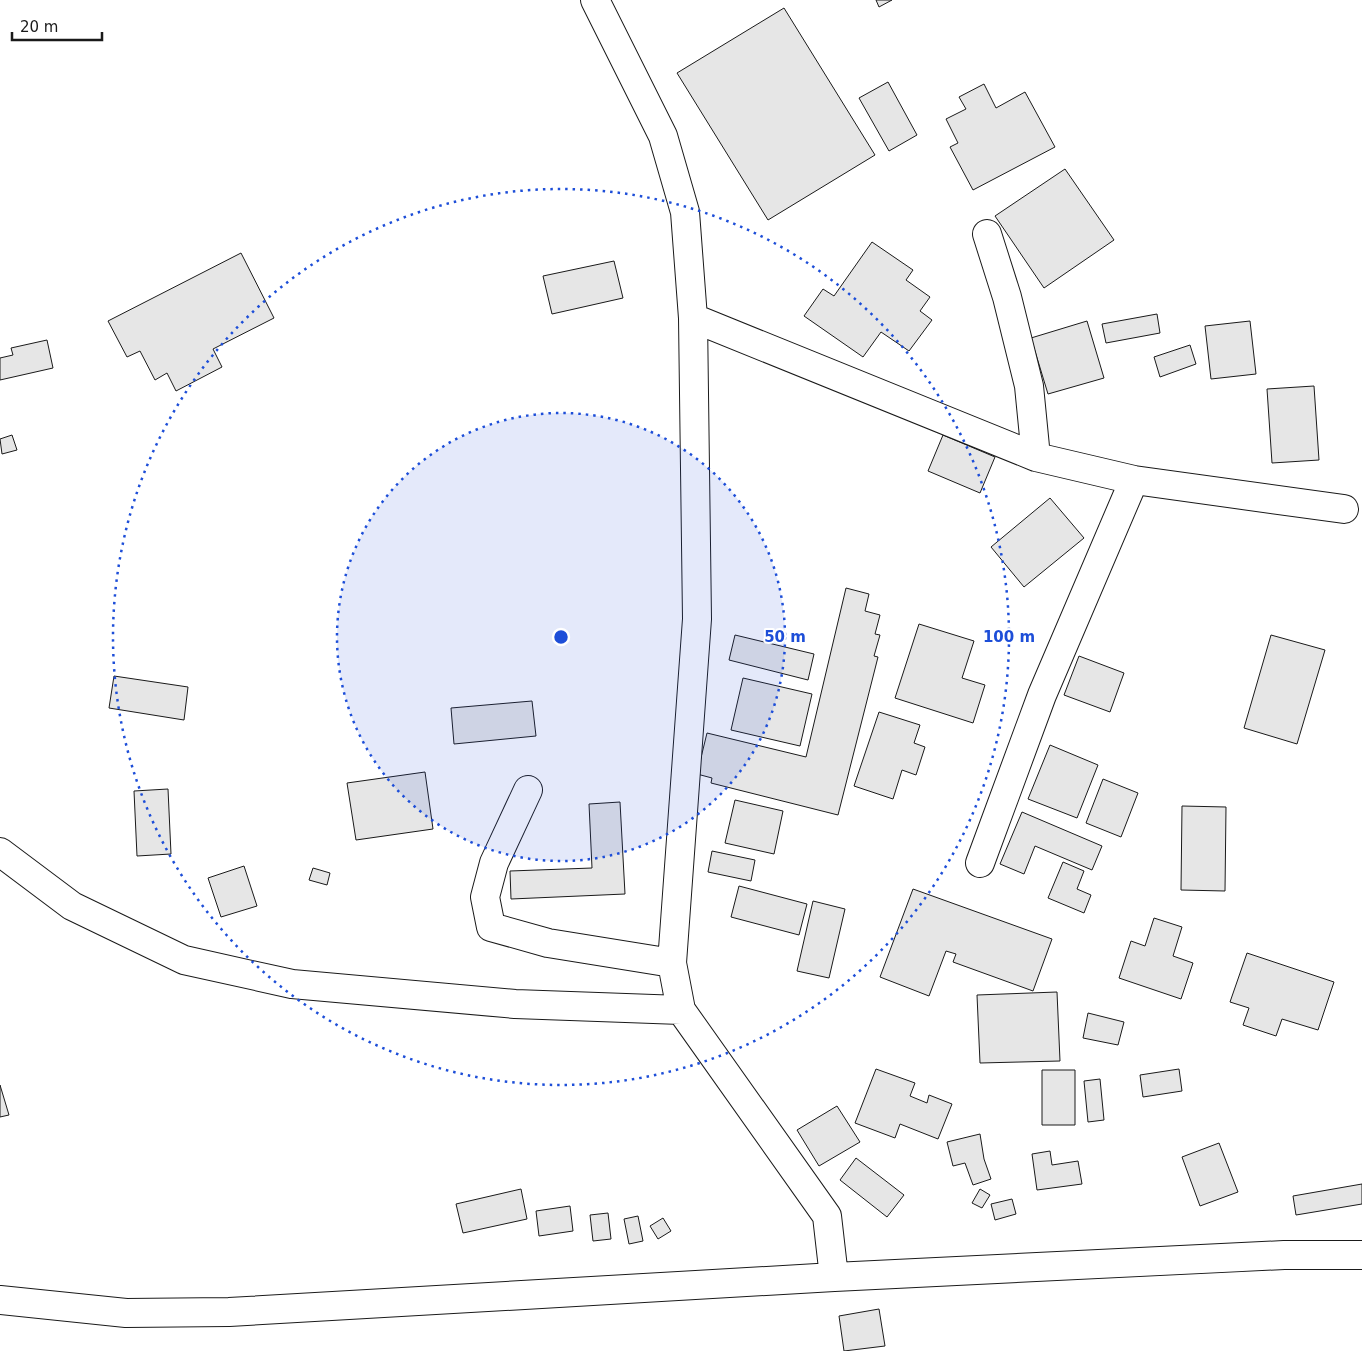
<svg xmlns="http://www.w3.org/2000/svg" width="1362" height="1351" viewBox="0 0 1362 1351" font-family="'DejaVu Sans',sans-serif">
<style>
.building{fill:#e6e6e6;stroke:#1a1a1a}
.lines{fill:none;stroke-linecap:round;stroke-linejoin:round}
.minor-casing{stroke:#1a1a1a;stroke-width:30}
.minor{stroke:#fff;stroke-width:28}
.ring{fill:none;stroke:#1d4ed8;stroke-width:2.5;stroke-dasharray:2.5 5}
.centre{fill:#1d4ed8;stroke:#fff;stroke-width:2.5}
.ring-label{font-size:15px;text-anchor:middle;font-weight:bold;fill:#1d4ed8;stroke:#fff;stroke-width:4;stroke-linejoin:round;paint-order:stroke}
</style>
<rect width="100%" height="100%" fill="#fff"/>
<path class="building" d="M876,0H892L879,7Z
M784,8L875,155L768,220L677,73Z
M888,82L917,135L889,151L859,98Z
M984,84L996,108L1025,92L1055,147L973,190L950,147L958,143L946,119L966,109L959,97Z
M1065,169L1114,240L1044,288L995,216Z
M872,242L913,270L906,280L930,297L920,311L932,320L909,351L881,332L863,357L804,316L823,289L834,296Z
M241,253L274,318L213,349L222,367L176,391L167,373L155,380L140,351L127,357L108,321Z
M614,261L623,298L552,314L543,276Z
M1157,314L1160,333L1106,343L1102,324Z
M1087,321L1104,378L1048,394L1031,338Z
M1250,321L1256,374L1211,379L1205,326Z
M47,340L53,368L0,380V358L13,355L11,348Z
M1190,345L1196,364L1160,377L1154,357Z
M1314,386L1319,460L1272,463L1267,389Z
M12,435L17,450L2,454L0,439Z
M943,435L995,457L980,493L928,471Z
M1050,498L1084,538L1024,587L991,547Z
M846,588L869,594L865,611L880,615L875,634L880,635L874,656L878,657L838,815L711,783L712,778L697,774L707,733L806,757Z
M919,624L974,641L962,678L985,685L973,723L895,698Z
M735,635L814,654L808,680L729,660Z
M1271,635L1325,650L1297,744L1244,728Z
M1079,656L1124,673L1110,712L1064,695Z
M114,676L188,687L184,720L109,708Z
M743,678L812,694L800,746L731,730Z
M532,701L536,736L454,744L451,708Z
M879,712L920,725L914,743L925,747L916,775L902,770L893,799L854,786Z
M1050,745L1098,765L1077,818L1028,799Z
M425,772L433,829L356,840L347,783Z
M1103,779L1138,793L1121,837L1086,823Z
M168,789L171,854L137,856L134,791Z
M735,800L783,811L774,854L725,843Z
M620,802L625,894L511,899L510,871L592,868L589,804Z
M1182,806L1226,807L1225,891L1181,890Z
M1022,812L1102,846L1092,870L1035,846L1024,874L1000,864Z
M712,851L755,860L751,881L708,872Z
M1063,862L1084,871L1077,889L1091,895L1084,913L1048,898Z
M244,866L257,906L221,917L208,878Z
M313,868L330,873L327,885L309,880Z
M739,886L807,904L799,935L731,917Z
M913,889L1052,939L1033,991L953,962L956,954L946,951L929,996L880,977Z
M813,901L845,909L829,978L797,971Z
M1154,918L1182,927L1173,956L1193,963L1181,999L1119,978L1131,941L1145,946Z
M1247,953L1334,982L1318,1030L1282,1019L1276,1036L1243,1025L1249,1008L1230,1002Z
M1057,992L1060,1061L980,1063L977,995Z
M1088,1013L1124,1022L1118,1045L1083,1038Z
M876,1069L915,1083L910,1096L927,1103L929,1095L952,1104L938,1139L900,1124L895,1138L855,1123Z
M1179,1069L1182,1091L1143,1097L1140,1075Z
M1042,1070H1075V1125H1042Z
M1100,1079L1104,1120L1088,1122L1084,1081Z
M0,1085L9,1115L0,1117Z
M837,1106L860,1142L819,1166L797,1130Z
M980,1134L984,1159L991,1179L973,1185L965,1163L953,1166L947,1142Z
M1219,1143L1238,1192L1200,1206L1182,1157Z
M1050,1151L1052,1165L1078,1161L1082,1184L1037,1190L1032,1154Z
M856,1158L904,1195L887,1217L840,1180Z
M1362,1184V1204L1296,1215L1293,1196Z
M521,1189L527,1219L463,1233L456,1204Z
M980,1189L990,1195L982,1208L972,1203Z
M1012,1199L1016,1214L995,1220L991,1204Z
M570,1206L573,1231L539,1236L536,1211Z
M608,1213L611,1239L593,1241L590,1215Z
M638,1216L643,1241L629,1244L624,1219Z
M663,1218L671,1231L658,1239L650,1226Z
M879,1309L885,1346L844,1351L839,1316Z"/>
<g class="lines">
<g class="minor-casing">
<path id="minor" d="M595,0L663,136L685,212L693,318L697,619L672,963L681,1010L827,1216L834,1277
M987,234L1007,297L1029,386L1036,457
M693,318L1036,457L1134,480L1344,509
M528,790L494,863L485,897L491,927L548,943L672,963
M0,852L72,906L184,960L292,984L515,1004L681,1010
M980,863L1042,695L1134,480
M0,1300L126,1313L229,1312L834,1277L1284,1255H1362"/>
</g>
<use href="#minor" class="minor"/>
</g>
<circle cx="561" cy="637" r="224" fill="#1d4ed8" fill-opacity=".12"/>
<g class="ring">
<circle cx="561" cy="637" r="224"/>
<circle cx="561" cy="637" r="448"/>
</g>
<circle cx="561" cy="637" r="8" class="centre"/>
<g class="ring-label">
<text x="785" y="642">50 m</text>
<text x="1009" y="642">100 m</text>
</g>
<path d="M12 32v8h90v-8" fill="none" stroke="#1a1a1a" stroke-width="2.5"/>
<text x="20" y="32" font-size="15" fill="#1a1a1a" stroke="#ffffff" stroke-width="4" paint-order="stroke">20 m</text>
</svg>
